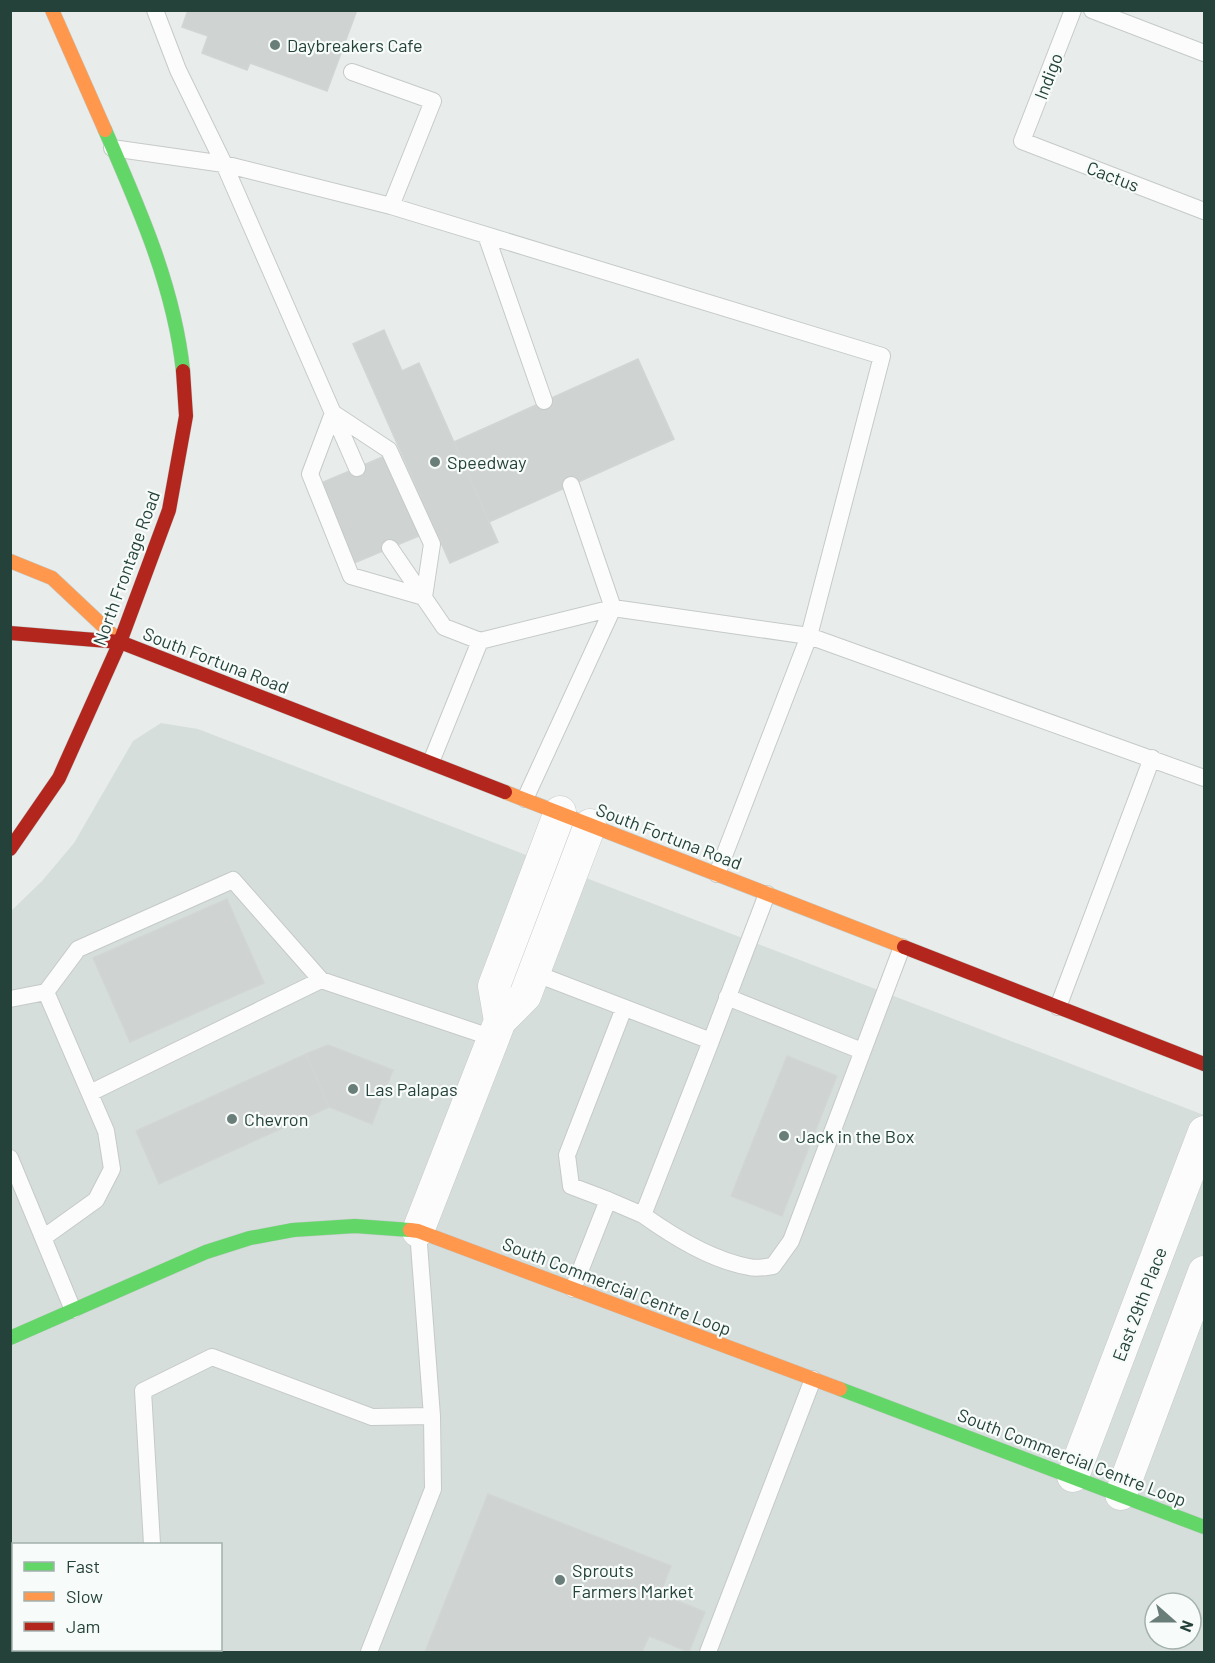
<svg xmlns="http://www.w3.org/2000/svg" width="1215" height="1663" viewBox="0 0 1215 1663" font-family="Barlow,sans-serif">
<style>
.built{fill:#d6dedb;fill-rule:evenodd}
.building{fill:#cfd4d2;stroke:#d1d6d4;stroke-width:1.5}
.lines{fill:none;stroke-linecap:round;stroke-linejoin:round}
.lane-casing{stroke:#c5cac8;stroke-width:18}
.street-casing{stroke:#c5cac8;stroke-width:33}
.fast-casing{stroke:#c3cbc8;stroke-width:15}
.slow-casing{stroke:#c3cbc8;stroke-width:15}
.jam-casing{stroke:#c3cbc8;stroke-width:15}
.lane{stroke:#fcfcfc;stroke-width:16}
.street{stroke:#fcfcfc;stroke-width:32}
.fast{stroke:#63d668;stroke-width:14}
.slow{stroke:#ff974d;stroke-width:14}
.jam{stroke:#b3261e;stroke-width:14}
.poi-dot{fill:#697e78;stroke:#f7fbf9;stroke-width:2}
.labels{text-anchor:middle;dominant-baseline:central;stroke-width:4.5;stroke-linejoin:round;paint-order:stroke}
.poi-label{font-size:18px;fill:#24423a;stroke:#f7fbf9;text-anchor:start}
.street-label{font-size:18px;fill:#24423a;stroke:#f7fbf9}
</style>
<rect width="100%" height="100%" fill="#e8edeb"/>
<path class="built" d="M161,723L198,729L1204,1115V1652H11V911L42,881L74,843L133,741ZM14,1544H220V1650H14ZM1155,1603H1191V1639H1155Z"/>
<path class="building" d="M188,10H357L327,91L250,63L247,70L202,53L208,36L182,27Z
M384,330L402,371L419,363L498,542L450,563L353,344Z
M638,359L674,439L489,522L454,442Z
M387,455L421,535L354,563L319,484Z
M227,899L264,983L130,1042L93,958Z
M328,1045L393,1070L372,1124L329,1107L306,1054Z
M306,1054L329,1107L159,1184L136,1131Z
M787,1056L837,1076L782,1216L731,1196Z
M488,1494L671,1566L660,1594L705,1612L689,1652L649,1636L642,1652H425Z"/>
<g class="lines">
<g class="lane-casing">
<path id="lane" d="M155,10L178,70L224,164L357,468
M1073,10L1022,141L1204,211
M1092,10L1204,53
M352,72L433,101L391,206
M112,148L224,164L391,206L882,356L809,636L613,608L525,799
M486,235L544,401
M333,413L389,450L432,544L424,597L351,576L310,474Z
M390,548L444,627L480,641
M431,762L480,641L613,608L571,485
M717,874L809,636L1204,778
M534,973L711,1041L767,894
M46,992L78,949L233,880L321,980
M727,997L862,1051
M10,999L46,992L106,1131L112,1169L96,1200L43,1238
M1058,1007L1152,758
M90,1093L321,980L493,1038
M10,1158L73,1310
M608,1200L643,1215L711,1041
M643,1215C674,1237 711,1260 749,1267C757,1269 766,1267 773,1266L791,1241L902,947
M573,1289L608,1200L571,1186L567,1155L624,1008
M152,1544L143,1391L212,1357L372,1417L432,1416
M56,1652L62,1650
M369,1652L433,1489L432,1416L418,1231
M708,1652L813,1379"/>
</g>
<g class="street-casing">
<path id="street" d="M500,1021L494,986L560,812
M418,1231L500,1021L525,996L590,825
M1073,1476L1204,1132
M1121,1494L1204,1272"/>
</g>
<g class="fast-casing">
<path id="fast" d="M105,130C139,208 174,286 183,371
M10,1338L206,1252L250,1238L293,1230L355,1226L410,1230
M840,1389L1204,1527"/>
</g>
<g class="slow-casing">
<path id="slow" d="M52,10L105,130
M10,561L52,578L120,642
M505,792L904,947
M410,1230L418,1231L840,1389"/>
</g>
<g class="jam-casing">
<path id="jam" d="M10,633L120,642L505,792
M10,849L59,778L120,642L169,510L186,416L183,371
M904,947L1204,1064"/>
</g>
<use href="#lane" class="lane"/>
<use href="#street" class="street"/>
<use href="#fast" class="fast"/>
<use href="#slow" class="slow"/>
<use href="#jam" class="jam"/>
</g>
<g class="poi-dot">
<circle cx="275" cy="45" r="6"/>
<circle cx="435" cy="462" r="6"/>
<circle cx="353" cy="1089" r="6"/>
<circle cx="232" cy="1119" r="6"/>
<circle cx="784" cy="1136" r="6"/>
<circle cx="560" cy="1580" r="6"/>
</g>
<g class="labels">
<g class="poi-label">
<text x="287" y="45">Daybreakers Cafe</text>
<text x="447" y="462">Speedway</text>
<text x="365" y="1089">Las Palapas</text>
<text x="244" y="1119">Chevron</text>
<text x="796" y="1136">Jack in the Box</text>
<text x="572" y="1570">Sprouts<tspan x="572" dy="21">Farmers Market</tspan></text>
</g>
<g class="street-label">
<text transform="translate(1048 76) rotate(-69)">Indigo</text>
<text transform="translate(1113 176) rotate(21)">Cactus</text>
<text transform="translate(126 568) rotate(-70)">North Frontage Road</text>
<text transform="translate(216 660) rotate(21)">South Fortuna Road</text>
<text transform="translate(669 836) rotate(21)">South Fortuna Road</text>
<text transform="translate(617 1286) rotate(21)">South Commercial Centre Loop</text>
<text transform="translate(1139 1304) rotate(-69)">East 29th Place</text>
<text transform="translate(1072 1457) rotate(21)">South Commercial Centre Loop</text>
</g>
</g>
<rect width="1215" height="1663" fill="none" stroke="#24423a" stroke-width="24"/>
<rect x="12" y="1543" width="210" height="108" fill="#f7fbf9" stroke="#a3b1ad" stroke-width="1.5"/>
<rect x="24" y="1562" width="30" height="9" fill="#63d668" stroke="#a3b1ad" stroke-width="1.5"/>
<text x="66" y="1573" font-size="18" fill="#24423a">Fast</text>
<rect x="24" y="1592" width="30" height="9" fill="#ff974d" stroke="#a3b1ad" stroke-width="1.5"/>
<text x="66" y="1603" font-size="18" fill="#24423a">Slow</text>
<rect x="24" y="1622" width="30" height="9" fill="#b3261e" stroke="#a3b1ad" stroke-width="1.5"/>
<text x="66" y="1633" font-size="18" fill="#24423a">Jam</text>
<g transform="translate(1173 1621) rotate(111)"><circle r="28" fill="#f7fbf9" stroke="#a3b1ad" stroke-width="1.5"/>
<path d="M0-4.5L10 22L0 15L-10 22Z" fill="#697e78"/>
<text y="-9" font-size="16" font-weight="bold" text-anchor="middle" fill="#24423a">N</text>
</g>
</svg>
